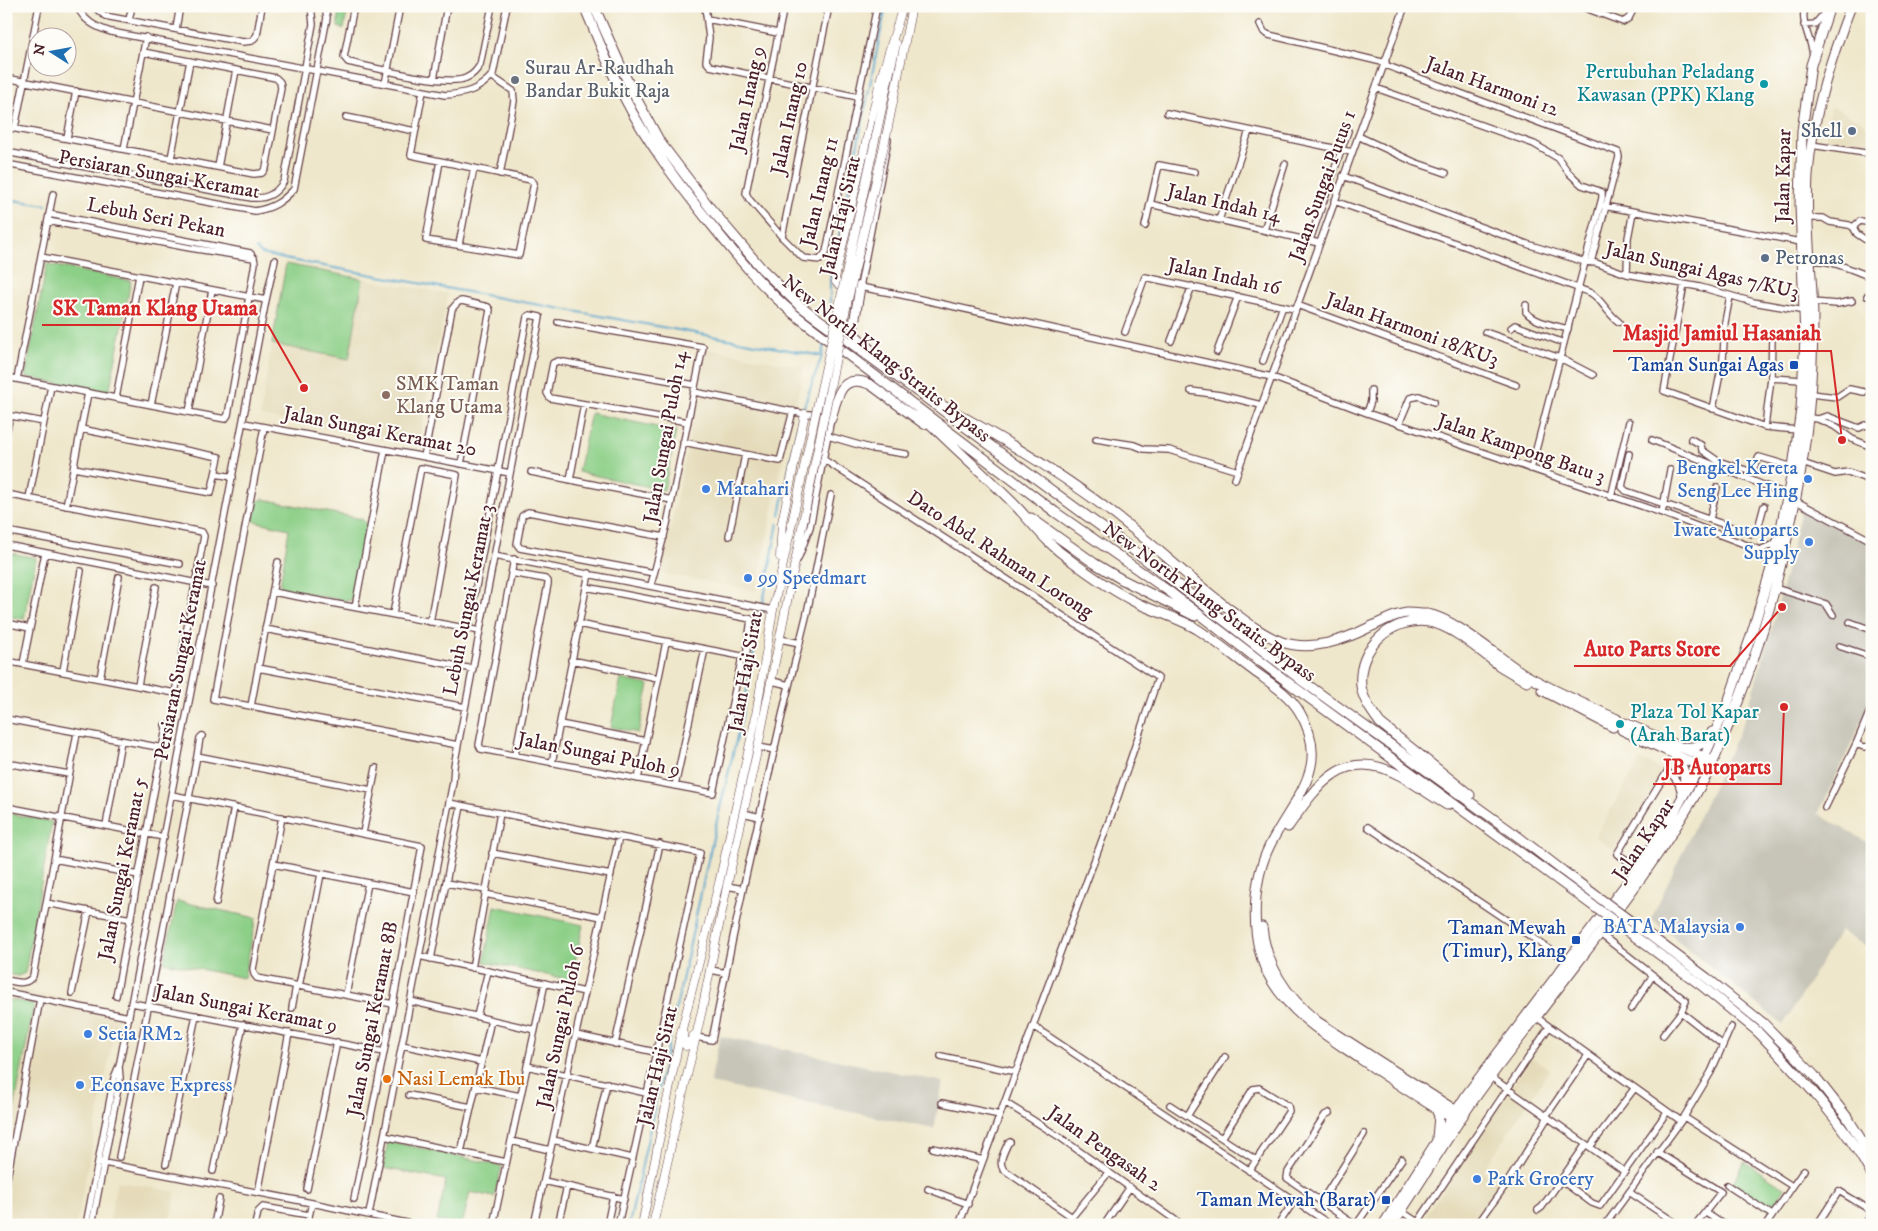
<svg xmlns="http://www.w3.org/2000/svg" width="1878" height="1231" viewBox="0 0 1878 1231" font-family="'IM FELL DW Pica',serif">
<style>
.built{fill:#e5dbba}
.industrial{fill:#c7c5b8}
.green{fill:#8ccf87;stroke:#6b7759}
.lines{fill:none;stroke-linecap:round;stroke-linejoin:round}
.stream{stroke:#50a3cc;stroke-width:2}
.minor-casing{stroke:#633d43;stroke-width:8}
.major-casing{stroke:#633d43;stroke-width:9}
.highway-casing{stroke:#633d43;stroke-width:11}
.minor{stroke:#fff;stroke-width:5.5}
.major{stroke:#fff;stroke-width:8}
.highway{stroke:#fff;stroke-width:9}
.major-bridge-casing{stroke:#633d43;stroke-width:9;stroke-linecap:butt}
.highway-bridge-casing{stroke:#633d43;stroke-width:11;stroke-linecap:butt}
.major-bridge{stroke:#fff;stroke-width:8}
.highway-bridge{stroke:#fff;stroke-width:9}
.worship-dot{fill:#6b7280;stroke:#fdfcf7;stroke-width:2}
.culture-dot{fill:#0f9aa8;stroke:#fdfcf7;stroke-width:2}
.service-dot{fill:#5c6f8a;stroke:#fdfcf7;stroke-width:2}
.transit-dot{fill:#1a4fb4;stroke:#fdfcf7;stroke-width:2}
.education-dot{fill:#8d6e63;stroke:#fdfcf7;stroke-width:2}
.shop-dot{fill:#3f7fe0;stroke:#fdfcf7;stroke-width:2}
.food-dot{fill:#e8710a;stroke:#fdfcf7;stroke-width:2}
.labels{text-anchor:middle;dominant-baseline:central;stroke-width:4;stroke-linejoin:round;paint-order:stroke}
.worship-label{font-size:20px;fill:#5b616d;stroke:#fdfcf7;text-anchor:start}
.culture-label{font-size:20px;fill:#0d838f;stroke:#fdfcf7;text-anchor:end}
.street-label{font-size:20px;fill:#4a1f2b;stroke:#fdfcf7}
.service-label{font-size:20px;fill:#4e5e75;stroke:#fdfcf7;text-anchor:end}
.transit-label{font-size:20px;fill:#164399;stroke:#fdfcf7;text-anchor:end}
.education-label{font-size:20px;fill:#785e54;stroke:#fdfcf7;text-anchor:start}
.shop-label{font-size:20px;fill:#366cbe;stroke:#fdfcf7;text-anchor:start}
.food-label{font-size:20px;fill:#c56008;stroke:#fdfcf7;text-anchor:start}
.leader{fill:none;stroke:#d62828;stroke-width:2}
.callout-dot{fill:#d62828;stroke:#fdfcf7;stroke-width:2}
.callout-label{font-size:21px;text-anchor:middle;font-weight:bold;fill:#d62828;stroke:#fdfcf7;stroke-width:4;stroke-linejoin:round;paint-order:stroke}
</style>
<rect width="100%" height="100%" fill="#fdfcf7"/>
<filter id="ink" filterUnits="userSpaceOnUse"><feTurbulence type="fractalNoise" baseFrequency=".02" numOctaves="2"/><feDisplacementMap in="SourceGraphic" scale="10" xChannelSelector="R" yChannelSelector="G"/><feConvolveMatrix kernelMatrix="1 2 1 2 8 2 1 2 1" color-interpolation-filters="sRGB"/></filter>
<filter id="wash" filterUnits="userSpaceOnUse"><feTurbulence type="fractalNoise" baseFrequency=".0096" numOctaves="4" result="noise"/><feDisplacementMap in="SourceGraphic" scale="20" xChannelSelector="R" yChannelSelector="G"/><feGaussianBlur stdDeviation="1.12" result="paint"/><feColorMatrix in="noise" values="0 0 0 0 0 0 0 0 0 0 0 0 0 0 0 0 0 1.4 0 .05"/><feComposite in="paint" operator="in"/></filter>
<g filter="url(#wash)">
<rect width="100%" height="100%" fill="#efe7cb"/>
<path class="built" d="M1831,106L1872,127V148L1825,140Z
M1744,243L1789,252L1787,272L1740,264Z
M363,279L448,294L418,446L260,416L272,344L349,359Z
M708,349L804,367L781,469L756,591L659,573L671,524Z
M1640,760L1650,764L1665,772L1616,851L1595,837Z
M6,987L119,1009L76,1225H6Z
M1531,1058L1550,1069L1483,1171L1502,1186L1475,1225H1419L1473,1147Z
M117,1181L176,1192L170,1225H109Z"/>
<path class="industrial" d="M1802,506L1872,543V698L1848,751L1818,814L1872,845V950L1840,931L1783,1025L1651,919L1744,721L1773,625Z
M720,1036L943,1082L934,1129L710,1083Z"/>
<path class="green" d="M338,6H348L344,29L338,27Z
M47,264L131,281L109,393L25,377Z
M286,264L363,279L349,359L272,344Z
M591,413L676,431L664,490L578,472Z
M263,499L362,519L367,524L353,598L348,601L285,590L280,585L289,529L253,521L257,502Z
M6,552L36,558L24,619L6,616Z
M621,679L649,685L638,733L611,727Z
M6,813L52,822L25,973L18,976L6,974Z
M177,901L256,918L244,978L164,962Z
M495,906L583,925L571,980L484,962Z
M6,999L34,1004L14,1109L6,1107Z
M388,1141L502,1166L494,1197L470,1192L462,1225L437,1221L446,1180L383,1168Z
M1745,1162L1785,1188L1770,1211L1731,1185Z"/>
<g class="lines">
<path class="stream" d="M6,199L46,205
M256,249L262,254L285,259L822,356L799,420L780,515
M830,308V280L886,6
M822,355L824,345
M629,1225L714,833L742,716L778,523"/>
</g>
</g>
<g filter="url(#ink)">
<g class="lines">
<g class="minor-casing">
<path id="minor" d="M77,6C84,21 95,27 111,32L445,95C465,94 480,90 493,74L507,6
M93,6L105,16L243,42L252,41L257,35L262,6
M354,6L344,57L348,62C371,67 447,87 466,78C473,75 476,71 480,65L492,6
M705,6L709,38L706,61L710,66L858,97
M784,6L746,193L749,199L782,237L803,258L820,260L826,252L877,6
M1580,6L1623,22L1629,18L1635,6
M1805,6C1800,23 1811,38 1813,55
M707,19L778,33
M129,20L132,6
M1260,24L1264,32L1269,35L1386,63
M1804,25L1815,24L1826,11
M176,29L180,6
M1385,65L1618,152L1619,157L1591,262
M491,76L513,91L514,101L500,174
M6,78L273,130
M434,79L447,6
M385,84L400,6
M423,91L411,155L531,180L534,183L519,255L426,240L440,161
M1167,113L1352,152
M346,117L415,131
M6,127L254,174L262,173L266,168L281,88L280,82L276,78L143,52
M15,128L39,6
M1358,136L1414,162L1446,173
M67,138L76,91
M888,140L860,287L902,295L1272,377L1367,413L1662,513L1760,550L1766,556L1770,568
M1811,145L1872,154
M124,149L146,37
M6,152L252,198C267,199 276,194 284,181L313,24L311,6
M171,158L190,61
M6,164L255,211C273,208 282,202 294,189L327,18L325,6
M218,167L236,70
M1343,176L1527,244L1585,262L1602,198V192L1582,185L1569,173L1558,158L1534,144L1376,88
M1334,201L1464,246L1591,293C1603,301 1607,313 1619,322
M1150,204L1319,243
M1604,206L1801,242
M6,213L8,216L6,227
M49,214L250,253L254,258
M1807,218H1823L1830,222L1849,225L1853,227L1857,234L1866,240
M1219,220L1249,131
M48,221L190,248L254,258
M1145,226L1159,165L1195,172
M1853,227L1860,221L1872,223
M1264,230L1285,164
M782,237L829,6
M1310,240L1348,131
M459,244L474,168
M41,257L266,300
M1810,261C1832,259 1851,270 1872,277
M1627,274L1628,238L1633,212
M1684,285L1664,391L1765,427L1798,430
M1867,296L1872,297
M1812,302L1837,304L1852,301
M1297,305L1516,385
M1526,305V312C1536,323 1554,325 1568,329
M558,322L703,347L667,524L651,585
M1511,328L1515,325L1564,343
M1125,332L1145,277L1295,309
M1485,332L1560,358L1593,375
M1171,341L1192,286
M1217,352L1238,296
M1263,361L1283,306
M6,377L225,419L228,415L255,263L254,258
M1771,378L1802,380
M17,379L53,194
M1191,391L1220,395L1261,405
M694,392L805,414H819
M1811,394L1837,397L1849,389L1864,392
M116,398L139,276
M151,405L176,283
M1713,409L1723,359L1725,322L1730,296
M189,412L212,290
M1367,413L1371,401V390
M6,415L44,422
M1809,418L1818,419L1834,426L1852,439L1872,447
M1818,419L1827,416L1859,428L1866,425L1872,427
M688,422L550,398L547,393L553,363L558,361L695,385
M244,423L510,473
M1399,424L1410,398L1419,396L1434,402
M264,427L213,699L458,745
M1765,427L1771,378L1772,337
M6,434L10,416
M828,436L873,449L906,454
M1096,439L1134,445L1144,449L1169,450L1238,471
M1691,439L1701,445L1702,450L1718,461L1749,471H1752L1759,457L1793,467
M1652,440L1788,495
M683,442L780,461L793,411
M1629,454L1622,487L1626,491L1752,534L1757,532L1764,506
M424,457L452,309L458,302L462,301L488,307L490,310L461,464
M823,459L1158,678L1115,805L959,1225
M1802,463L1835,474L1848,472L1872,481
M74,468L211,493L219,457L81,429
M1531,469L1585,262L1596,263L1627,274L1700,287L1753,302L1805,311
M531,472L672,500
M216,474L233,477
M1235,479L1405,6
M570,480L584,404
M6,494L202,532L204,536L175,693L6,661
M1611,497L1629,422
M29,498L51,386
M1796,501L1872,541
M66,506L88,393
M1662,513L1670,470
M1710,519L1717,487
M6,531L180,564
M729,536L745,455
M6,545L212,586
M1760,550L1774,544L1777,540
M494,556L773,610
M514,559L479,745L481,749L713,793L742,657
M798,559L810,527L831,419L830,418
M511,573L545,579L548,581V584L515,755
M654,573L520,548L517,544L522,516L528,512L664,537
M1775,588L1826,604L1833,615
M273,592L480,631
M355,607L385,450
M393,614L421,468L457,475L430,622
M1850,622L1872,630
M6,623L30,628
M578,624L746,657L751,619L586,587
M265,629L473,669
M780,639L800,643
M1839,646L1872,657
M571,660L658,678
M23,664L45,553
M258,668L465,707
M63,671L81,571
M100,678L119,577
M772,681L789,685
M138,685L156,587
M251,706L278,562
M6,719L163,748
M560,724L646,741
M1856,744L1864,747L1872,746
M758,747L775,750
M197,756L371,790
M6,763L69,774
M552,763L589,573
M638,779L666,642
M675,786L705,649
M172,795L422,846L384,1052L354,1199
M449,803L700,853L618,1225
M6,807L164,837
M1825,808L1856,744L1872,706
M743,813L760,817
M282,817L253,969L254,974L257,978L393,1004
M106,826L121,741
M1368,827L1567,961
M363,833L376,768
M492,853L611,875
M54,859L139,875
M273,864L414,892
M1640,864L1632,863L1617,854L1667,772C1676,777 1679,783 1681,794
M446,883L486,890
M727,886L743,889L786,698L807,613L831,495
M485,894L602,917
M46,903L131,919
M216,903L234,807
M1599,933L1686,1001L1681,1012L1663,1035
M419,956L585,992
M431,959L461,806
M472,968L500,813
M711,970L726,973
M6,980C17,982 26,986 33,976L77,733
M299,986L321,874
M6,992L129,1017
M72,993L89,911
M346,995L368,883
M116,996L166,728L165,725
M410,1001L535,1030
M132,1003L384,1052
M292,1008L296,986
M1631,1009L1653,975
M1681,1012L1723,1045
M477,1016L488,971
M1536,1017L1681,1121
M1033,1026L1331,1225
M576,1035L655,1052
M696,1037L712,1040L743,889
M615,1044L660,844
M402,1045L481,1062
M941,1056L1016,1072
M527,1066L646,1093
M1491,1077L1625,1172
M476,1087L520,1096
M409,1095L471,1107
M942,1103L1000,1115
M1006,1103L1061,1138L1182,1225
M1170,1105L1256,1160
M1329,1113L1325,1115L1288,1172L1287,1178L1355,1225
M1187,1116L1225,1057
M1546,1116L1588,1055
M1684,1117L1792,1186
M384,1136L506,1162
M1222,1138L1253,1089L1259,1088L1288,1106L1289,1111L1249,1171
M553,1140L632,1158
M511,1141L550,1150
M1010,1142L1008,1143C1005,1151 998,1161 1003,1169L1072,1217
M1590,1147L1634,1089
M933,1148L983,1160
M592,1149L607,1083
M461,1152L491,1020
M1657,1152L1721,1192L1695,1225
M119,1157L197,756L200,738L202,736
M99,1162L312,1203L416,1225
M166,1164L196,1015
M213,1171L243,1024
M1561,1180L1592,1203L1600,1206L1667,1112
M544,1181L624,1199
M6,1184L40,999
M1727,1185L1772,1215
M307,1189L337,1042
M928,1189L968,1204
M1629,1192L1679,1225
M258,1193L289,1033
M1321,1202L1364,1134
M1538,1210L1542,1207L1586,1144
M1401,1211L1422,1225
M1706,1213L1724,1225
M369,1214L453,782L454,766L540,317L530,315L527,317L468,629
M1418,1222L1549,1027
M86,1225L114,1078L118,1068
M92,1225L120,1078L119,1067L266,300L275,260
M214,1225L219,1199
M255,1225L258,1212L263,1207L309,1215
M307,1225L312,1203
M348,1225L349,1223
M358,1225H364
M493,1225L545,983
M534,1225L619,837
M558,1225L567,1186
M607,1225L613,1196
M1068,1225L1072,1217L1109,1172
M1104,1225L1130,1187
M1278,1225L1294,1201
M1356,1225L1402,1159
M1477,1225L1505,1186L1548,1117
M1605,1225L1684,1117L1711,1072L1731,1027
M1766,1225L1804,1170
M1817,1225L1839,1191L1870,1210L1871,1214L1865,1225"/>
</g>
<g class="major-casing">
<path id="major" d="M879,122L896,44
M886,137L912,6
M860,287L838,284L836,282L835,278L880,81L903,6
M780,557L782,522L805,414
M683,1034L684,1043L686,1046L689,1045L693,1036
M642,1225L679,1041L719,883L755,721L773,610L793,518
M653,1225L702,1010L727,886L758,747L804,517"/>
</g>
<g class="highway-casing">
<path id="highway" d="M584,6C597,36 609,68 624,97C648,144 680,186 714,228C739,259 763,288 794,314L1055,512L1170,592L1294,687L1558,880
M594,6L631,89L660,142L711,209L762,269L799,305L1129,547L1301,680L1520,838L1563,871
M860,287L853,330L855,335L879,358
M938,403C1001,437 1063,474 1119,518C1158,548 1193,582 1232,611C1248,623 1263,635 1282,642C1312,652 1344,640 1370,627C1382,622 1394,614 1407,613C1413,613 1420,614 1427,614C1454,618 1499,658 1524,674C1554,691 1586,705 1617,719
M920,414C950,444 982,472 1012,502C1031,521 1046,543 1069,559C1090,575 1113,591 1137,603C1156,612 1179,618 1197,629C1217,642 1235,657 1254,671C1270,683 1288,693 1299,711C1333,767 1294,797 1270,845C1251,883 1249,944 1272,981C1294,1017 1329,1037 1362,1060C1393,1081 1424,1102 1456,1120
M831,419C837,397 841,371 871,385L924,424
M1031,518L1094,563L1121,579L1195,616
M1542,690L1613,727
M1625,723L1708,759
M1622,730L1704,768
M1685,747C1699,749 1704,742 1712,732
M1675,757C1684,767 1687,776 1683,790
M1470,795L1380,723C1372,712 1363,700 1361,686C1357,648 1392,616 1429,622C1454,626 1480,652 1500,666C1509,672 1518,676 1527,682
M1288,827C1318,784 1344,745 1401,776C1417,785 1431,796 1447,805
M1262,927C1266,966 1288,998 1318,1022L1461,1114
M1763,1023L1814,1075L1847,1117L1872,1157
M1757,1031C1800,1076 1842,1120 1872,1175
M1435,1107L1439,1116L1437,1138
M1383,1225L1467,1094L1635,872L1671,818L1704,758L1727,705L1750,639L1770,572L1779,538L1793,467L1801,409L1805,339L1800,204L1802,131L1811,65L1830,6
M1392,1225C1415,1191 1436,1156 1458,1123C1481,1087 1508,1054 1534,1020C1593,941 1657,865 1705,778C1716,759 1723,737 1732,717C1761,646 1781,572 1796,497C1808,437 1813,378 1813,317C1812,270 1805,223 1808,175C1812,117 1830,61 1851,6"/>
</g>
<use href="#minor" class="minor"/>
<use href="#major" class="major"/>
<use href="#highway" class="highway"/>
<g class="major-bridge-casing">
<path id="major-bridge" d="M804,517L846,308L886,137
M793,518L879,122"/>
</g>
<g class="highway-bridge-casing">
<path id="highway-bridge" d="M1563,871L1707,978L1763,1023
M1558,880L1701,985L1757,1031"/>
</g>
<use href="#major-bridge" class="major-bridge"/>
<use href="#highway-bridge" class="highway-bridge"/>
</g>
</g>
<circle class="worship-dot" cx="515" cy="80" r="5"/>
<g class="culture-dot">
<circle cx="1764" cy="84" r="5"/>
<circle cx="1620" cy="724" r="5"/>
</g>
<g class="service-dot">
<circle cx="1852" cy="131" r="5"/>
<circle cx="1765" cy="258" r="5"/>
</g>
<g class="transit-dot">
<rect x="1789" y="360" width="10" height="10" rx="2.5"/>
<rect x="1571" y="935" width="10" height="10" rx="2.5"/>
<rect x="1381" y="1195" width="10" height="10" rx="2.5"/>
</g>
<circle class="education-dot" cx="386" cy="395" r="5"/>
<g class="shop-dot">
<circle cx="1808" cy="479" r="5"/>
<circle cx="706" cy="489" r="5"/>
<circle cx="1809" cy="542" r="5"/>
<circle cx="748" cy="578" r="5"/>
<circle cx="1740" cy="927" r="5"/>
<circle cx="88" cy="1034" r="5"/>
<circle cx="80" cy="1085" r="5"/>
<circle cx="1477" cy="1179" r="5"/>
</g>
<circle class="food-dot" cx="387" cy="1079" r="5"/>
<g class="labels">
<g class="worship-label">
<text x="525" y="68">Surau Ar-Raudhah<tspan x="525" dy="23">Bandar Bukit Raja</tspan></text>
</g>
<g class="culture-label">
<text x="1754" y="72">Pertubuhan Peladang<tspan x="1754" dy="23">Kawasan (PPK) Klang</tspan></text>
<text x="1630" y="712" text-anchor="start">Plaza Tol Kapar<tspan x="1630" dy="23">(Arah Barat)</tspan></text>
</g>
<g class="street-label">
<text transform="translate(1492 87) rotate(20)">Jalan Harmoni 12</text>
<text transform="translate(748 99) rotate(-78)">Jalan Inang 9</text>
<text transform="translate(790 118) rotate(-78)">Jalan Inang 10</text>
<text transform="translate(159 175) rotate(10)">Persiaran Sungai Keramat</text>
<text transform="translate(1784 176) rotate(-89)">Jalan Kapar</text>
<text transform="translate(1323 186) rotate(-70)">Jalan Sungai Putus 1</text>
<text transform="translate(820 192) rotate(-77)">Jalan Inang 11</text>
<text transform="translate(1224 204) rotate(13)">Jalan Indah 14</text>
<text transform="translate(841 216) rotate(-77)">Jalan Haji Sirat</text>
<text transform="translate(156 218) rotate(11)">Lebuh Seri Pekan</text>
<text transform="translate(1702 271) rotate(13)">Jalan Sungai Agas 7/KU3</text>
<text transform="translate(1224 277) rotate(12)">Jalan Indah 16</text>
<text transform="translate(1412 330) rotate(20)">Jalan Harmoni 18/KU3</text>
<text transform="translate(886 359) rotate(38)">New North Klang Straits Bypass</text>
<text transform="translate(380 432) rotate(11)">Jalan Sungai Keramat 20</text>
<text transform="translate(666 437) rotate(-80)">Jalan Sungai Puloh 14</text>
<text transform="translate(1521 449) rotate(19)">Jalan Kampong Batu 3</text>
<text transform="translate(1000 555) rotate(33)">Dato Abd. Rahman Lorong</text>
<text transform="translate(469 600) rotate(-79)">Lebuh Sungai Keramat 3</text>
<text transform="translate(1209 602) rotate(36)">New North Klang Straits Bypass</text>
<text transform="translate(181 660) rotate(-79)">Persiaran Sungai Keramat</text>
<text transform="translate(746 672) rotate(-80)">Jalan Haji Sirat</text>
<text transform="translate(599 755) rotate(11)">Jalan Sungai Puloh 9</text>
<text transform="translate(1644 840) rotate(-56)">Jalan Kapar</text>
<text transform="translate(123 869) rotate(-79)">Jalan Sungai Keramat 5</text>
<text transform="translate(246 1009) rotate(11)">Jalan Sungai Keramat 9</text>
<text transform="translate(373 1019) rotate(-79)">Jalan Sungai Keramat 8B</text>
<text transform="translate(561 1027) rotate(-78)">Jalan Sungai Puloh 6</text>
<text transform="translate(658 1066) rotate(-77)">Jalan Haji Sirat</text>
<text transform="translate(1104 1149) rotate(35)">Jalan Pengasah 2</text>
</g>
<g class="service-label">
<text x="1842" y="131">Shell</text>
<text x="1775" y="258" text-anchor="start">Petronas</text>
</g>
<g class="transit-label">
<text x="1784" y="365">Taman Sungai Agas</text>
<text x="1566" y="928">Taman Mewah<tspan x="1566" dy="23">(Timur), Klang</tspan></text>
<text x="1376" y="1200">Taman Mewah (Barat)</text>
</g>
<g class="education-label">
<text x="396" y="384">SMK Taman<tspan x="396" dy="23">Klang Utama</tspan></text>
</g>
<g class="shop-label">
<text x="1798" y="468" text-anchor="end">Bengkel Kereta<tspan x="1798" dy="23">Seng Lee Hing</tspan></text>
<text x="716" y="489">Matahari</text>
<text x="1799" y="530" text-anchor="end">Iwate Autoparts<tspan x="1799" dy="23">Supply</tspan></text>
<text x="758" y="578">99 Speedmart</text>
<text x="1730" y="927" text-anchor="end">BATA Malaysia</text>
<text x="98" y="1034">Setia RM2</text>
<text x="90" y="1085">Econsave Express</text>
<text x="1487" y="1179">Park Grocery</text>
</g>
<g class="food-label">
<text x="397" y="1079">Nasi Lemak Ibu</text>
</g>
</g>
<path class="leader" d="M304 388L268 325H42M1842 440L1831 351H1613M1782 607L1730 666H1574M1784 707L1781 784H1653"/>
<g class="callout-dot">
<circle cx="304" cy="388" r="5"/>
<circle cx="1842" cy="440" r="5"/>
<circle cx="1782" cy="607" r="5"/>
<circle cx="1784" cy="707" r="5"/>
</g>
<g class="callout-label">
<text x="155" y="315">SK Taman Klang Utama</text>
<text x="1722" y="340">Masjid Jamiul Hasaniah</text>
<text x="1652" y="656">Auto Parts Store</text>
<text x="1717" y="774">JB Autoparts</text>
</g>
<rect width="1878" height="1231" fill="none" stroke="#fdfcf7" stroke-width="25"/>
<g transform="translate(52 52) rotate(281)"><circle r="24" fill="#fdfcf7" stroke="#b5a4a5"/>
<path d="M0-4L9 19L0 12L-9 19Z" fill="#1f6fb2"/>
<text y="-8" font-size="14" font-weight="bold" text-anchor="middle" fill="#4a1f2b">N</text>
</g>
</svg>
